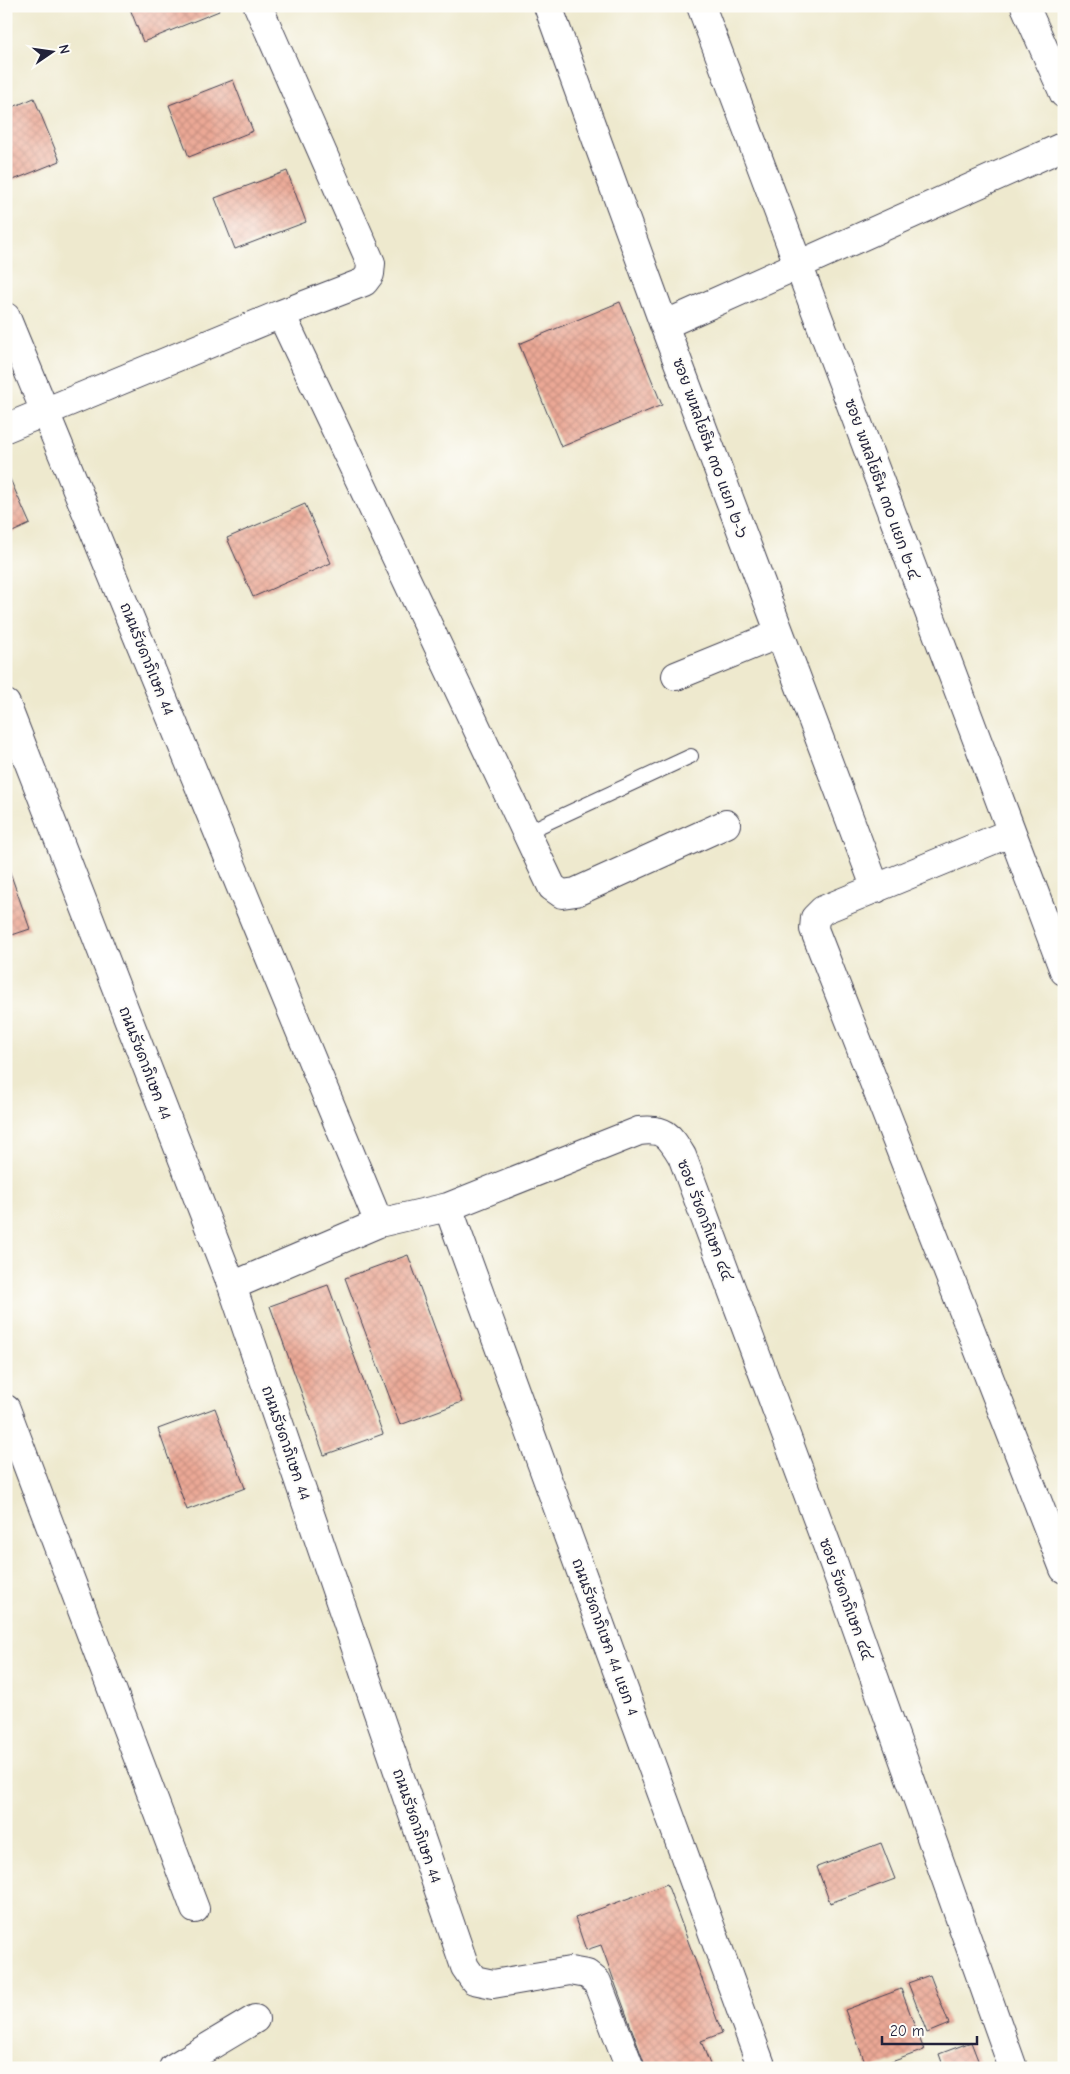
<svg xmlns="http://www.w3.org/2000/svg" width="1070" height="2074" viewBox="0 0 1070 2074" font-family="'Comic Neue','Playpen Sans Thai',sans-serif">
<style>
.building{fill:url(#building-cross-hatch)}
.lines{fill:none;stroke-linecap:round;stroke-linejoin:round}
.service-casing{stroke:#414051;stroke-width:16}
.minor-casing{stroke:#414051;stroke-width:30}
.service{stroke:#fff;stroke-width:14}
.minor{stroke:#fff;stroke-width:28}
.labels{text-anchor:middle;dominant-baseline:central;stroke-width:4;stroke-linejoin:round;paint-order:stroke}
.street-label{font-size:15px;fill:#22223b;stroke:#fdfcf7}
</style>
<defs>
<pattern id="building-cross-hatch" width="8" height="8" patternUnits="userSpaceOnUse" patternTransform="scale(1.25)"><rect width="8" height="8" fill="#eba895"/><path d="M0 0l8 8M0 8l8-8" fill="none" stroke="#c99081"/></pattern>
</defs>
<rect width="100%" height="100%" fill="#fdfcf7"/>
<filter id="ink" filterUnits="userSpaceOnUse"><feTurbulence type="fractalNoise" baseFrequency=".02" numOctaves="2"/><feDisplacementMap in="SourceGraphic" scale="10" xChannelSelector="R" yChannelSelector="G"/><feConvolveMatrix kernelMatrix="1 2 1 2 8 2 1 2 1" color-interpolation-filters="sRGB"/></filter>
<filter id="wash" filterUnits="userSpaceOnUse"><feTurbulence type="fractalNoise" baseFrequency=".0096" numOctaves="4" result="noise"/><feDisplacementMap in="SourceGraphic" scale="20" xChannelSelector="R" yChannelSelector="G"/><feGaussianBlur stdDeviation="1.12" result="paint"/><feColorMatrix in="noise" values="0 0 0 0 0 0 0 0 0 0 0 0 0 0 0 0 0 1.4 0 .05"/><feComposite in="paint" operator="in"/></filter>
<g filter="url(#wash)">
<rect width="100%" height="100%" fill="#eee9ce"/>
<g id="blocks">
<path class="building" d="M129,6H217L219,11L143,42Z
M233,80L253,131L189,157L169,105Z
M34,98L60,161L11,181L6,169V110Z
M287,171L306,222L235,249L215,198Z
M620,302L662,405L561,447L519,344Z
M6,470L30,524L6,535Z
M305,504L331,563L253,597L227,538Z
M6,861L30,929L6,937Z
M408,1255L462,1402L400,1425L345,1278Z
M328,1285L383,1434L324,1455L270,1306Z
M215,1408L245,1488L187,1510L158,1429Z
M881,1843L895,1879L830,1903L817,1867Z
M667,1884L722,2033L701,2041L711,2067L709,2068H646L601,1945L586,1950L575,1918Z
M930,1975L949,2024L927,2033L908,1983Z
M901,1989L924,2050L875,2068H867L845,2010Z
M971,2042L981,2068H944L939,2054Z"/>
</g>
</g>
<g filter="url(#ink)">
<use href="#blocks" fill-opacity="0" stroke="#414051" stroke-width="1"/>
<g class="lines">
<g class="service-casing">
<path id="service" d="M527,832L691,756"/>
</g>
<g class="minor-casing">
<path id="minor" d="M258,6L371,263L370,274L364,282L281,314
M548,6L664,325L876,889
M701,6L1064,971
M1025,6L1064,94
M6,317L379,1223
M664,325L1064,146
M6,428L281,314L552,887L562,894L576,892L726,824
M676,676L779,634
M6,704L232,1286L465,1967L474,1980L493,1984L570,1971L587,1974L597,1982L630,2068
M1010,833L823,910L815,918L814,929L1064,1569
M448,1207L762,2068
M232,1286L379,1223L448,1207L639,1131C665,1128 669,1135 682,1156L834,1564L1013,2068
M6,1409L195,1909
M173,2068L255,2019"/>
</g>
<use href="#service" class="service"/>
<use href="#minor" class="minor"/>
</g>
</g>
<g class="labels">
<g class="street-label">
<text transform="translate(710 448) rotate(70)">ซอย พหลโยธิน ๓๐ แยก ๒-๖</text>
<text transform="translate(882 489) rotate(70)">ซอย พหลโยธิน ๓๐ แยก ๒-๔</text>
<text transform="translate(147 659) rotate(68)">ถนนรัชดาภิเษก 44</text>
<text transform="translate(145 1063) rotate(69)">ถนนรัชดาภิเษก 44</text>
<text transform="translate(705 1220) rotate(69)">ซอย รัชดาภิเษก ๔๔</text>
<text transform="translate(286 1443) rotate(71)">ถนนรัชดาภิเษก 44</text>
<text transform="translate(846 1599) rotate(70)">ซอย รัชดาภิเษก ๔๔</text>
<text transform="translate(605 1637) rotate(70)">ถนนรัชดาภิเษก 44 แยก 4</text>
<text transform="translate(417 1826) rotate(71)">ถนนรัชดาภิเษก 44</text>
</g>
</g>
<rect width="1070" height="2074" fill="none" stroke="#fdfcf7" stroke-width="25"/>
<g transform="translate(52 52) rotate(77)" stroke="#fdfcf7" stroke-width="4" paint-order="stroke">
<path d="M0-4L9 19L0 12L-9 19Z" fill="#22223b"/>
<text y="-8" font-size="14" font-weight="bold" text-anchor="middle" fill="#22223b">N</text>
</g>
<path d="M882 2036v8h95v-8" fill="none" stroke="#22223b" stroke-width="2.5"/>
<text x="890" y="2036" font-size="15" fill="#22223b" stroke="#fdfcf7" stroke-width="4" paint-order="stroke">20 m</text>
</svg>
